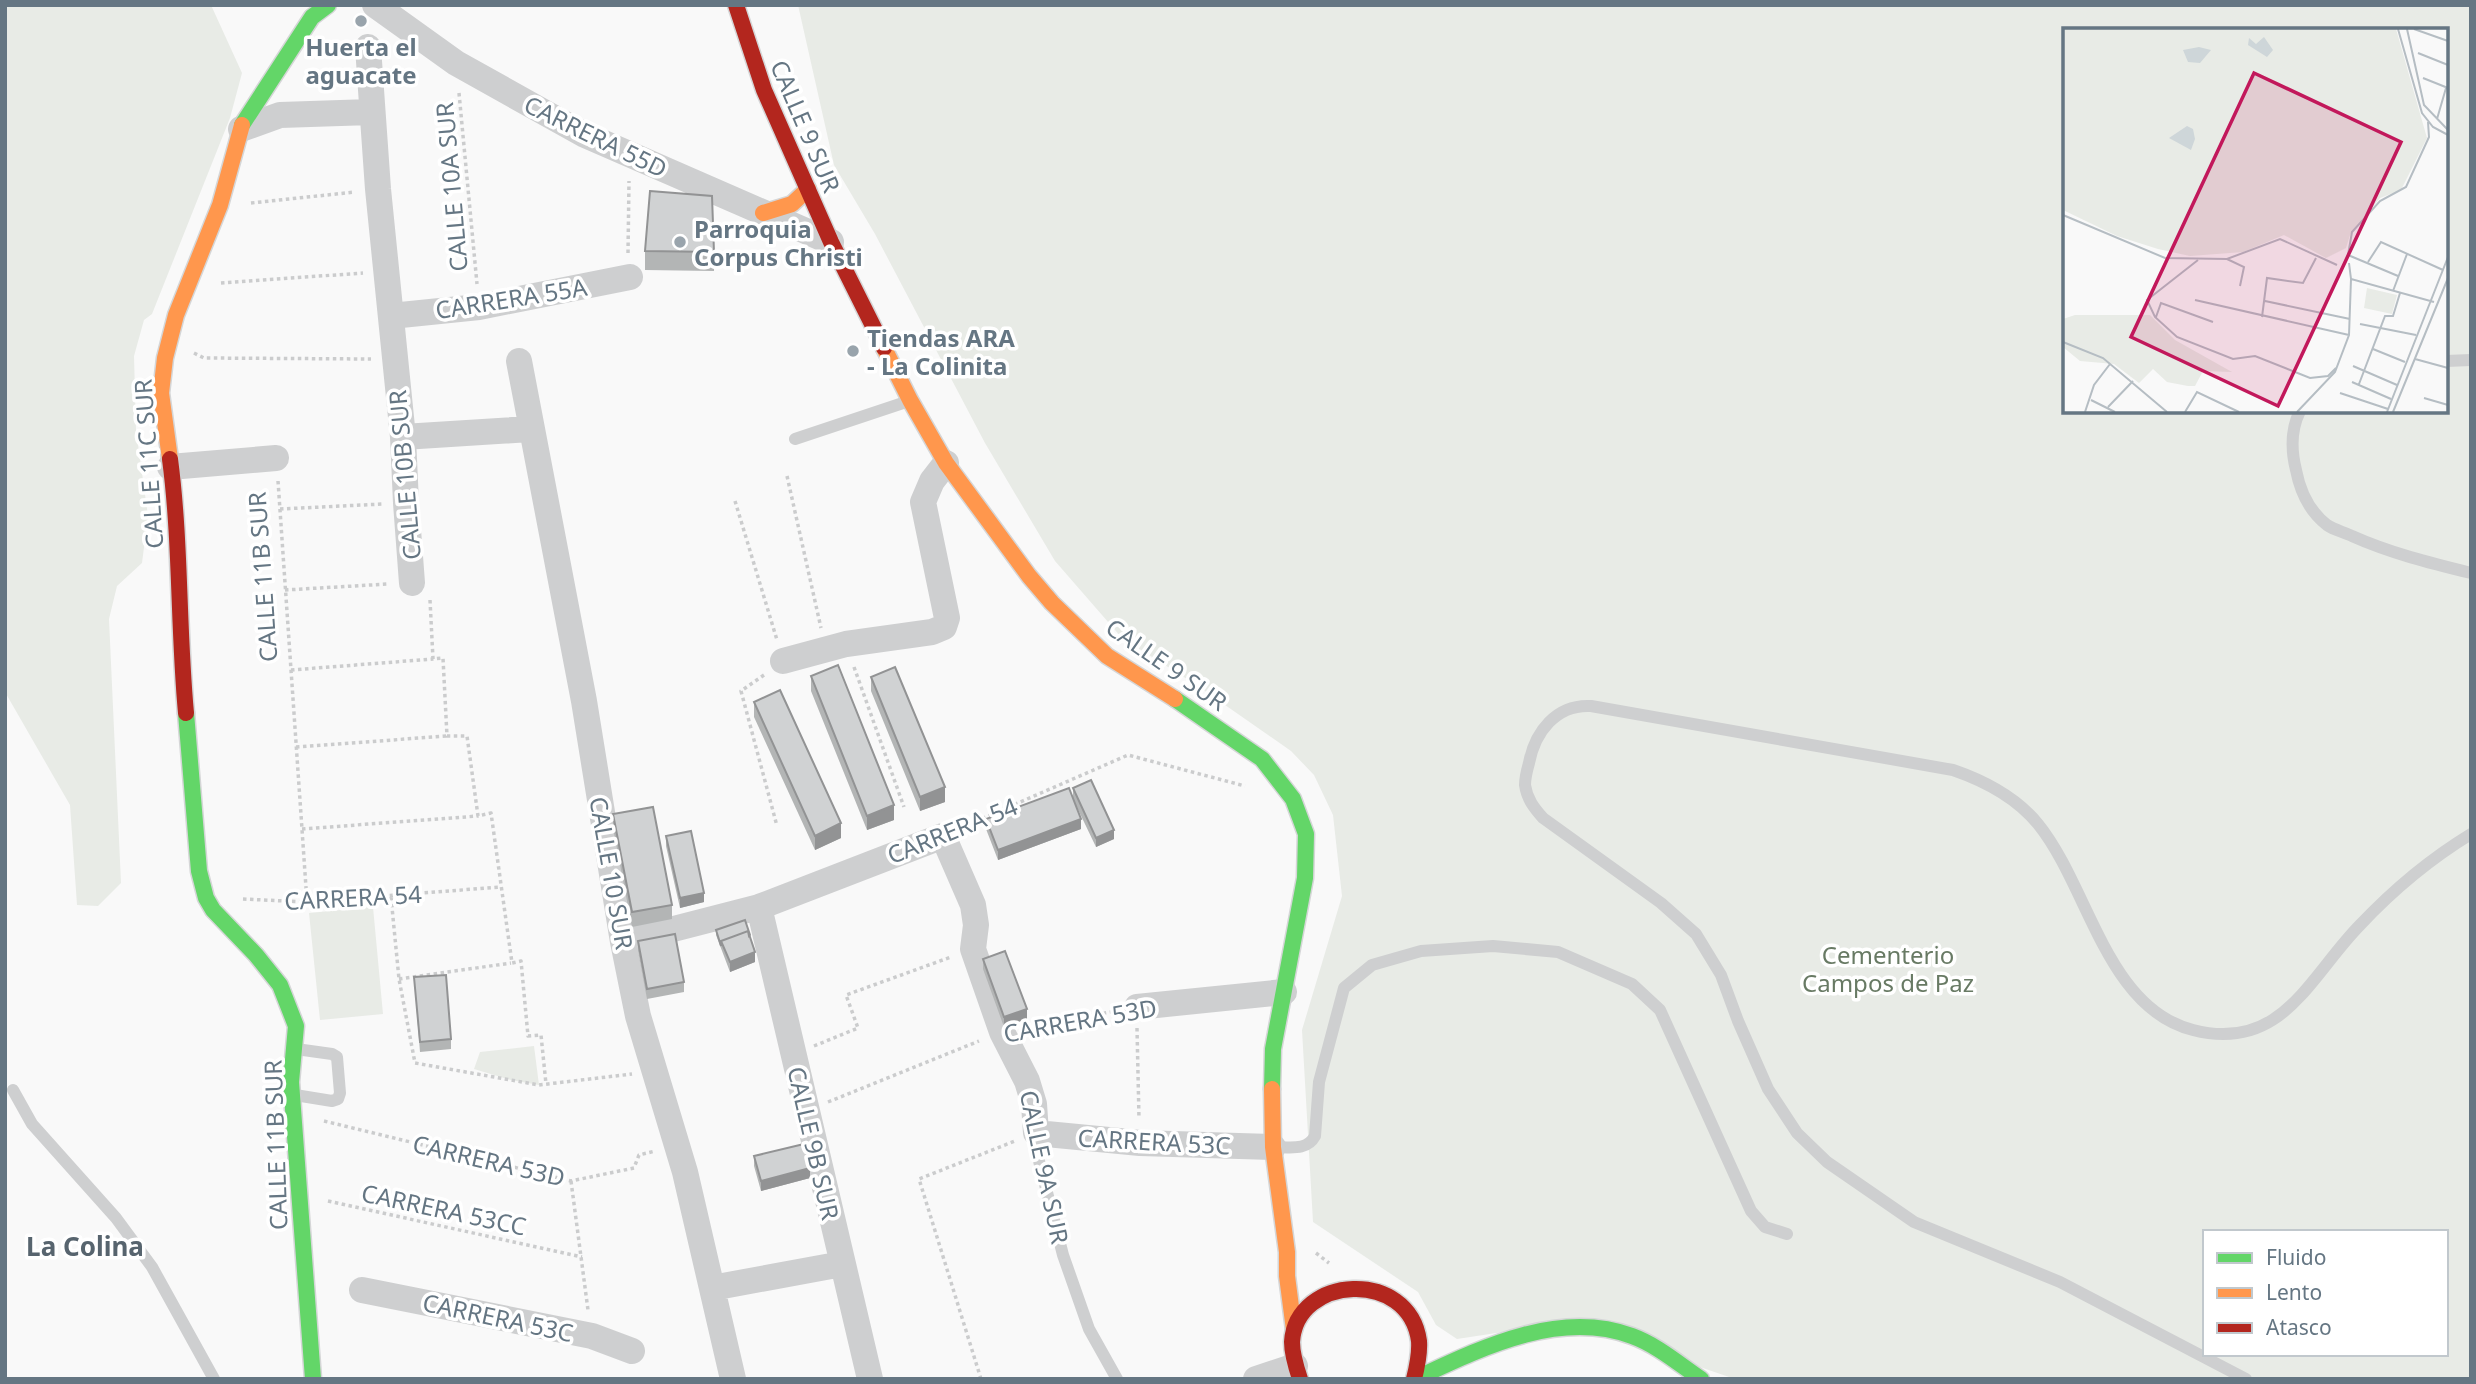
<svg xmlns="http://www.w3.org/2000/svg" width="2476" height="1384" viewBox="0 0 2476 1384" font-family="'Noto Sans',sans-serif">
<style>
.green{fill:#e8ebe6;fill-rule:evenodd}
.lines{fill:none;stroke-linecap:round;stroke-linejoin:round}
.fast-casing{stroke:#d5d6d7;stroke-width:19}
.slow-casing{stroke:#d5d6d7;stroke-width:19}
.jam-casing{stroke:#d5d6d7;stroke-width:19}
.path{stroke:#cbcccd;stroke-width:3.5;stroke-dasharray:3.5 3.5;stroke-linecap:butt}
.lane{stroke:#cecfd0;stroke-width:12}
.street{stroke:#cecfd0;stroke-width:26}
.fast{stroke:#63d668;stroke-width:16}
.slow{stroke:#ff974d;stroke-width:16}
.jam{stroke:#b3261e;stroke-width:16}
.wall{fill:#b3b5b5}
.shaded-wall{fill:#929394}
.building{fill:#d0d2d3;stroke:#929394;stroke-width:2}
.poi-dot{fill:#99a4ac;stroke:#fff;stroke-width:2.5}
.labels{text-anchor:middle;dominant-baseline:central;stroke-width:7;stroke-linejoin:round;paint-order:stroke}
.poi-label{font-size:24px;font-weight:bold;fill:#657683;stroke:#fff;text-anchor:start}
.street-label{font-size:24px;fill:#657683;stroke:#fff}
.park-label{font-size:24px;fill:#687a64;stroke:#fff}
.neighbourhood-label{font-size:26px;font-weight:bold;fill:#57646e;stroke:#fff}
.inset-road{fill:none;stroke:#b5bdc3;stroke-width:2}
.view{fill:#c2185b;fill-opacity:0.15;stroke:#c2185b;stroke-width:3.5}
.inset-edge{fill:none;stroke:#657683;stroke-width:3.5}
</style>
<rect width="100%" height="100%" fill="#f9f9f9"/>
<path class="green" d="M5,5H211L242,73L230,118L152,314L144,320L134,356L136,430L148,516L142,563L117,586L109,619L121,883L98,906L77,905L70,805L5,692Z
M798,5H2471V1379H1735L1568,1322L1457,1339L1436,1325L1418,1292L1313,1222L1302,1030L1342,896L1333,815L1314,775L1291,751L1195,684L1122,638L1055,561L985,443L875,234L834,165ZM2065,30H2446V411H2065ZM2205,1232H2446V1354H2205Z
M373,907L383,1014L320,1020L309,913Z
M534,1046L539,1085L511,1080L474,1069L480,1052Z"/>
<g class="lines">
<g class="fast-casing">
<path id="fast" d="M242,125L312,17L328,5
M1175,699L1262,759L1293,799L1306,834L1305,878L1273,1049L1272,1089
M186,713L199,871L206,898L213,910L256,955L280,985L296,1026L291,1082L313,1379
M1415,1379C1481,1348 1559,1309 1632,1336C1657,1345 1679,1364 1701,1379"/>
</g>
<g class="slow-casing">
<path id="slow" d="M763,213L792,204L808,189
M884,348L910,400L946,463L1029,576L1052,603L1107,656L1175,699
M170,459L161,393L165,358L176,315L220,205L242,125
M1272,1089L1273,1147L1287,1252V1276L1294,1330"/>
</g>
<g class="jam-casing">
<path id="jam" d="M736,5L764,90L831,242L884,348
M170,459C181,543 178,628 186,713
M1300,1379C1296,1367 1292,1354 1292,1342C1296,1275 1409,1268 1419,1341C1420,1354 1417,1367 1414,1379"/>
</g>
<path class="path" d="M459,93L477,284
M251,203L355,192
M628,253L629,181
M221,283L363,273
M194,353L204,358L371,359
M787,476L821,628
M278,481L307,902
M735,501L777,640
M280,509L383,504
M285,590L388,584
M430,600L433,659L443,658L447,736H467L478,816L491,813L512,963L521,961L528,1036L541,1035L546,1084
M854,667L904,807
M291,670L433,659
M764,675L741,691L777,826
M296,747L447,736
M963,827L1128,755L1245,786
M302,829L478,816
M391,897L399,979L415,1063L539,1085L632,1074
M243,899L307,902L500,887
M399,979L511,963
M1027,1027L1116,1011
M1137,1028L1139,1119
M814,1046L858,1028L846,995L951,957
M828,1102L979,1041
M324,1121L571,1181L634,1168L639,1155L655,1151
M571,1181L588,1310
M328,1201L582,1257
M1316,1253L1329,1263
M387,1379H395
M981,1379L919,1179L1015,1141"/>
<path class="lane" d="M2446,361L2471,360
M2300,411C2291,429 2291,450 2296,470C2300,491 2309,511 2327,525C2334,530 2344,532 2352,536C2390,553 2430,563 2471,573
M795,439L906,402
M13,1090L32,1124L116,1218L152,1267L214,1379
M295,1095L332,1101L338,1099L340,1093L337,1057L332,1054L296,1049
M1036,1133L1038,1157L1063,1255L1089,1329L1117,1379
M1275,1147C1290,1147 1307,1151 1315,1136L1319,1082L1344,988L1372,965L1421,951L1493,946L1558,952L1632,984L1660,1010L1751,1211L1765,1227L1787,1234
M2246,1379L2060,1282L1914,1222L1827,1162L1797,1133L1768,1089L1738,1021L1721,975L1696,934L1661,903L1543,818C1534,808 1527,799 1525,785C1525,778 1527,770 1529,763C1535,732 1556,704 1591,706L1953,770C1985,781 2016,797 2038,824C2089,887 2106,1008 2193,1030C2282,1053 2309,977 2360,925C2393,890 2430,859 2471,834"/>
<path class="street" d="M375,5L456,63L583,134L831,242
M368,47L378,189L403,437L406,503L412,583
M241,129L280,115L371,112
M391,316L479,307L630,277
M519,361L584,701L623,942L638,1016L685,1172L733,1379
M403,437L530,429
M170,467L276,458
M783,661L846,644L932,632L944,627L947,618L923,502L932,481L946,463
M759,907L870,1379
M623,942L759,907L943,836L973,905L976,925L973,949L1002,1032L1027,1081L1034,1104L1036,1133L1140,1143L1273,1147
M1137,1007L1284,992
M712,1288L842,1264
M362,1290L592,1336L632,1351
M1256,1379L1295,1366"/>
<use href="#fast" class="fast"/>
<use href="#slow" class="slow"/>
<use href="#jam" class="jam"/>
</g>
<path class="wall" d="M645,251L714,252V271L645,270Z
M811,676L894,820L867,830L811,691Z
M871,677L945,802L920,811L871,691Z
M754,702L841,838L815,850L754,717Z
M1073,788L1114,839L1096,847L1073,799L1081,829L998,860L986,829V819L1073,797Z
M613,814L672,905V919L632,927L613,828Z
M666,836L704,902L680,908L666,846Z
M716,930L750,939L755,962L730,972L716,935Z
M638,941L684,982V992L647,999L638,951Z
M983,959L1027,1019L1004,1027L983,969Z
M414,977L451,1039V1049L420,1052Z
M754,1156L810,1178L761,1191L754,1166Z"/>
<path class="shaded-wall" d="M945,787V802L920,811V797Z
M894,805V820L867,830V816Z
M1081,819V829L998,860V850Z
M841,823V838L815,850V836Z
M1114,830V839L1096,847V838Z
M704,893V902L680,908V898Z
M755,952V962L730,972V962Z
M1027,1009V1019L1004,1027V1017Z
M810,1168V1178L761,1191V1181Z"/>
<path class="building" d="M650,191L712,196L714,252L645,251Z
M838,665L894,805L867,816L811,676Z
M895,667L945,787L920,797L871,677Z
M780,690L841,823L815,836L754,702Z
M1091,780L1114,830L1096,838L1073,788Z
M1069,788L1081,819L998,850L986,819Z
M653,807L672,905L632,912L613,814Z
M691,831L704,893L680,898L666,836Z
M745,920L750,935L749,936L748,931L721,941V946L716,930Z
M748,931L755,952L730,962L721,941Z
M675,934L684,982L647,989L638,941Z
M1005,951L1027,1009L1004,1017L983,959Z
M446,975L451,1039L420,1042L414,977Z
M804,1144L810,1168L761,1181L754,1156Z"/>
<g class="poi-dot">
<circle cx="361" cy="21" r="7"/>
<circle cx="680" cy="242" r="7"/>
<circle cx="853" cy="351" r="7"/>
</g>
<g class="labels">
<g class="poi-label">
<text x="361" y="46" text-anchor="middle">Huerta el<tspan x="361" dy="28">aguacate</tspan></text>
<text x="694" y="228">Parroquia<tspan x="694" dy="28">Corpus Christi</tspan></text>
<text x="867" y="337">Tiendas ARA<tspan x="867" dy="28">- La Colinita</tspan></text>
</g>
<g class="street-label">
<text transform="translate(806 126) rotate(67)">CALLE 9 SUR</text>
<text transform="translate(596 136) rotate(26)">CARRERA 55D</text>
<text transform="translate(451 187) rotate(-95)">CALLE 10A SUR</text>
<text transform="translate(511 298) rotate(-9)">CARRERA 55A</text>
<text transform="translate(148 464) rotate(-94)">CALLE 11C SUR</text>
<text transform="translate(404 475) rotate(-95)">CALLE 10B SUR</text>
<text transform="translate(262 577) rotate(-94)">CALLE 11B SUR</text>
<text transform="translate(1167 664) rotate(35)">CALLE 9 SUR</text>
<text transform="translate(952 830) rotate(-22)">CARRERA 54</text>
<text transform="translate(612 873) rotate(80)">CALLE 10 SUR</text>
<text transform="translate(353 897) rotate(-3)">CARRERA 54</text>
<text transform="translate(1080 1020) rotate(-10)">CARRERA 53D</text>
<text transform="translate(1154 1141) rotate(3)">CARRERA 53C</text>
<text transform="translate(814 1143) rotate(77)">CALLE 9B SUR</text>
<text transform="translate(275 1145) rotate(-92)">CALLE 11B SUR</text>
<text transform="translate(489 1160) rotate(13)">CARRERA 53D</text>
<text transform="translate(1045 1167) rotate(78)">CALLE 9A SUR</text>
<text transform="translate(444 1209) rotate(12)">CARRERA 53CC</text>
<text transform="translate(498 1317) rotate(12)">CARRERA 53C</text>
</g>
<g class="park-label">
<text x="1888" y="954">Cementerio<tspan x="1888" dy="28">Campos de Paz</tspan></text>
</g>
<g class="neighbourhood-label">
<text x="85" y="1246">La Colina</text>
</g>
</g>
<g transform="translate(2063 28)">
<rect width="385" height="385" fill="#f9f9f9"/>
<path d="M0,1H333L364,110L338,162L317,170L287,207L283,220L263,230L221,207L180,224L127,228L95,221L54,208L0,182ZM304,260L334,267L329,286L301,280ZM12,287H87L112,312L169,344L140,343L132,358H125L104,354L90,341L76,355L51,336L17,333L0,319V291Z" fill="#e8ebe6"/>
<path d="M201,9L210,22L204,29L185,17L186,10L193,16ZM136,19L148,22L137,35L125,34L120,22ZM124,98L130,101L132,111L128,122L106,110Z" fill="#ced6d9"/>
<path class="inset-road" d="M335,1L359,85L370,99L385,107M344,1L361,77L385,102M351,1L385,13M355,25L385,37M360,50L385,60M374,91L383,60M0,187L102,230L164,231L217,211L274,237M285,227L289,204L317,173L343,159L366,109L365,94M285,227L335,248M164,231L181,239L177,258M135,232L84,272L92,289L114,309L170,331L192,328L247,350L265,348L273,340M305,234L318,214L380,242M286,235L288,251L371,274M330,263L344,226M132,272L286,307M202,273L287,291M93,289L98,275L150,294M199,289L204,250L240,255L253,230M297,296L353,307M0,314L40,330L104,384M310,321L342,334M352,331L385,340M290,338L334,357M289,354L328,371M296,356L322,288H330L337,265M277,365L325,381M361,370L385,377M28,372L52,384M45,379L70,353M22,384L31,357L47,336M122,384L134,364L176,384M234,384L272,344L286,307L288,251M324,384L385,229M330,384L385,250"/>
<path class="view" d="M191,45L338,114L215,378L68,309Z"/>
<rect width="385" height="385" class="inset-edge"/>
</g>
<rect width="2476" height="1384" fill="none" stroke="#657683" stroke-width="14"/>
<rect x="2203" y="1230" width="245" height="126" fill="#ffffff" stroke="#c1c8cd" stroke-width="2"/>
<rect x="2217" y="1253" width="35" height="10" fill="#63d668" stroke="#c1c8cd" stroke-width="2"/>
<text x="2266" y="1265" font-size="21" fill="#657683">Fluido</text>
<rect x="2217" y="1288" width="35" height="10" fill="#ff974d" stroke="#c1c8cd" stroke-width="2"/>
<text x="2266" y="1300" font-size="21" fill="#657683">Lento</text>
<rect x="2217" y="1323" width="35" height="10" fill="#b3261e" stroke="#c1c8cd" stroke-width="2"/>
<text x="2266" y="1335" font-size="21" fill="#657683">Atasco</text>
</svg>
